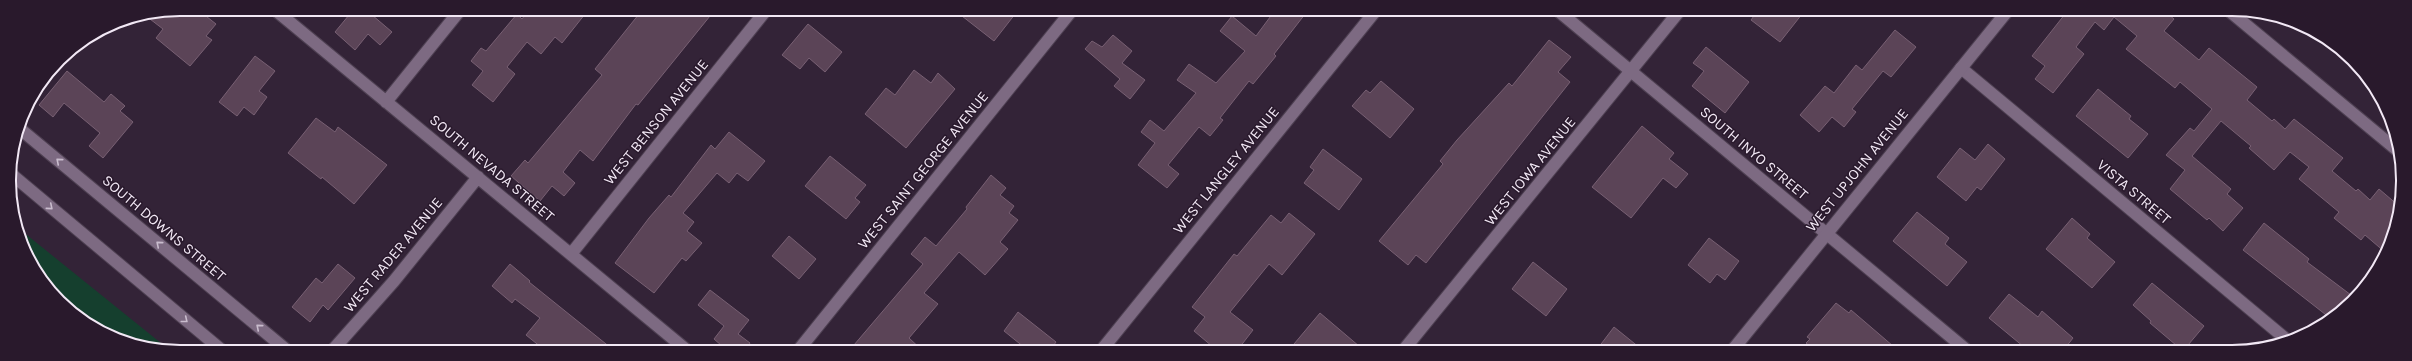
<svg xmlns="http://www.w3.org/2000/svg" width="2412" height="361" viewBox="0 0 2412 361" font-family="Karla,sans-serif">
<style>
.green{fill:#153f2e}
.building{fill:#5b4457;stroke:#786073}
.lines{fill:none;stroke-linecap:round;stroke-linejoin:round}
.street-casing{stroke:#4e4052;stroke-width:14}
.secondary-casing{stroke:#4e4052;stroke-width:14}
.street{stroke:#7d6a82;stroke-width:12}
.secondary{stroke:#7d6a82;stroke-width:12}
.oneway{stroke:#c9bccd}
.labels{text-anchor:middle;dominant-baseline:central;stroke-width:3;stroke-linejoin:round;paint-order:stroke}
.street-label{font-size:15px;fill:#f2e8f5;stroke:#29192c}
.rim{fill:none;stroke:#f2e8f5;stroke-width:2}
</style>
<rect width="100%" height="100%" fill="#332337"/>
<path class="green" d="M17,227L172,352L105,334L52,294L18,236Z"/>
<path class="building" d="M180,9H197L216,24L206,36L212,40L190,66L156,38L163,29L146,16Z
M354,9H365L392,32L380,45L368,34L355,50L335,32Z
M530,9H589L562,43L555,37L541,54L527,42L507,67L515,74L493,102L472,85L483,71L471,61L481,48L486,51L517,14L522,19Z
M643,9H702L710,16L638,105L636,104L593,161L580,150L563,172L575,183L564,196L552,186L540,201L511,176L525,160L528,163L602,75L595,69Z
M953,9H1019L994,41Z
M1276,9H1309L1274,54L1276,56L1253,84L1249,81L1220,118L1223,120L1210,136L1199,127L1168,165L1179,174L1167,188L1138,165L1155,143L1141,132L1150,120L1164,131L1196,93L1177,80L1189,64L1216,83L1245,51L1220,31L1232,16L1256,36Z
M1759,9H1806L1780,42L1751,20Z
M2069,9H2162L2174,19L2164,31L2199,60L2209,48L2257,87L2247,100L2272,121L2274,119L2285,129L2294,119L2343,158L2332,171L2356,191L2358,189L2370,200L2379,189L2399,206L2386,253L2365,235L2361,240L2334,218L2339,212L2299,179L2309,167L2290,152L2274,170L2249,148L2251,146L2221,121L2192,156L2231,189L2227,194L2243,208L2223,231L2209,218L2207,220L2170,189L2185,170L2166,155L2190,128L2194,131L2212,109L2180,82L2175,88L2126,49L2137,36L2114,17L2104,30L2095,22L2076,47L2084,54L2053,93L2035,79L2045,66L2032,56Z
M808,24L842,52L825,72L809,58L800,69L782,55Z
M1895,30L1916,47L1891,77L1883,71L1852,109L1856,112L1844,127L1832,117L1819,132L1800,115L1825,86L1834,93L1856,65L1862,70Z
M1113,35L1132,51L1122,63L1145,80L1130,99L1114,86L1120,79L1085,49L1092,41L1102,47Z
M1549,40L1571,57L1558,72L1570,82L1426,263L1416,255L1408,265L1379,241L1443,164L1440,161L1457,140L1509,83L1512,86Z
M1706,47L1749,82L1725,113L1692,86L1704,71L1693,63Z
M255,56L275,71L259,91L267,97L254,115L244,107L237,116L219,102Z
M914,70L931,83L938,73L955,89L906,148L865,114L886,88L895,95Z
M67,71L104,102L111,94L125,106L120,111L133,122L103,158L89,146L100,133L64,103L53,117L39,105Z
M1381,81L1414,109L1390,138L1352,106L1366,90L1370,93Z
M2098,89L2131,116L2129,119L2148,134L2128,158L2076,116Z
M316,118L335,132L338,127L387,165L354,204L322,177L321,179L288,153Z
M1642,126L1674,153L1669,159L1688,174L1676,188L1663,178L1631,218L1592,187Z
M729,132L765,161L748,181L737,173L729,183L717,173L683,213L694,222L687,231L702,243L686,261L682,258L654,293L615,263L649,218L669,195L671,197L711,145L715,149Z
M1988,144L2005,159L1981,190L1977,187L1966,201L1937,177L1960,148L1975,160Z
M1323,149L1362,179L1339,210L1304,183L1314,170L1310,167Z
M830,156L866,185L855,198L860,202L846,219L805,186Z
M991,175L1006,188L1000,195L1014,206L1009,213L1018,220L1000,242L1008,249L985,275L959,252L924,293L938,304L909,338L924,352H848L923,264L911,254L925,237L936,246L967,209L966,207Z
M1917,212L1949,238L1945,244L1967,262L1947,286L1893,241Z
M1289,213L1315,234L1282,275L1269,264L1230,312L1253,330L1236,352H1219L1194,331L1205,317L1192,307L1234,254L1237,256L1271,215L1281,223Z
M2072,218L2090,234L2087,238L2115,262L2092,288L2046,249Z
M2264,223L2309,259L2307,262L2355,298L2353,302L2330,318L2243,250Z
M789,236L816,259L799,279L772,256Z
M1709,238L1739,261L1725,280L1717,274L1710,283L1688,265Z
M1533,262L1567,289L1546,316L1512,289Z
M338,264L355,278L328,310L323,305L310,322L292,307L316,278L322,283Z
M510,264L530,281L529,282L616,352H547L526,335L540,318L515,299L512,303L492,286Z
M2152,283L2204,326L2183,351L2150,323L2151,321L2133,305Z
M710,290L749,320L738,334L750,343L744,352H729L714,339L724,326L698,305Z
M2009,294L2038,317L2042,311L2073,338L2062,352H2030L1989,318Z
M1836,303L1849,313L1851,310L1900,352H1816L1806,343L1810,339L1807,337Z
M1018,312L1056,342L1049,352H1030L1004,331Z
M1320,313L1366,352H1303L1294,344Z
M1614,327L1645,352H1595Z"/>
<g class="lines">
<g class="street-casing">
<path id="street" d="M274,9L689,352
M1556,9L1969,352
M2227,9L2397,150
M1961,68L2287,340
M386,102L461,9
M571,254L767,9
M331,352L394,281L478,177
M797,352L1073,9
M1100,352L1377,9
M1402,352L1681,9"/>
</g>
<g class="secondary-casing">
<path id="secondary" d="M19,128L289,352
M10,173L224,352
M1731,352L2009,9"/>
</g>
<use href="#street" class="street"/>
<use href="#secondary" class="secondary"/>
</g>
<defs><path id="oneway-chevron" d="M-2-3.5L2.5 0L-2 3.5" fill="none" stroke-width="1.6" stroke-linecap="round" stroke-linejoin="round"/></defs>
<g class="oneway">
<use href="#oneway-chevron" transform="translate(59 161) rotate(-140)"/>
<use href="#oneway-chevron" transform="translate(50 207) rotate(40)"/>
<use href="#oneway-chevron" transform="translate(159 244) rotate(-140)"/>
<use href="#oneway-chevron" transform="translate(185 320) rotate(39)"/>
<use href="#oneway-chevron" transform="translate(259 327) rotate(-140)"/>
</g>
<g class="labels">
<g class="street-label">
<text transform="translate(656 122) rotate(-51)">WEST BENSON AVENUE</text>
<text transform="translate(1754 153) rotate(40)">SOUTH INYO STREET</text>
<text transform="translate(492 168) rotate(40)">SOUTH NEVADA STREET</text>
<text transform="translate(923 170) rotate(-51)">WEST SAINT GEORGE AVENUE</text>
<text transform="translate(1226 170) rotate(-51)">WEST LANGLEY AVENUE</text>
<text transform="translate(1857 170) rotate(-51)">WEST UPJOHN AVENUE</text>
<text transform="translate(1530 171) rotate(-51)">WEST IOWA AVENUE</text>
<text transform="translate(2134 192) rotate(40)">VISTA STREET</text>
<text transform="translate(164 228) rotate(40)">SOUTH DOWNS STREET</text>
<text transform="translate(393 255) rotate(-50)">WEST RADER AVENUE</text>
</g>
</g>
<path d="M0 0H2412V361H0ZM180 16H2232A164 164 0 0 1 2396 180V181A164 164 0 0 1 2232 345H180A164 164 0 0 1 16 181V180A164 164 0 0 1 180 16Z" fill="#29192c" fill-rule="evenodd"/>
<path class="rim" d="M180 16H2232A164 164 0 0 1 2396 180V181A164 164 0 0 1 2232 345H180A164 164 0 0 1 16 181V180A164 164 0 0 1 180 16Z"/>
</svg>
